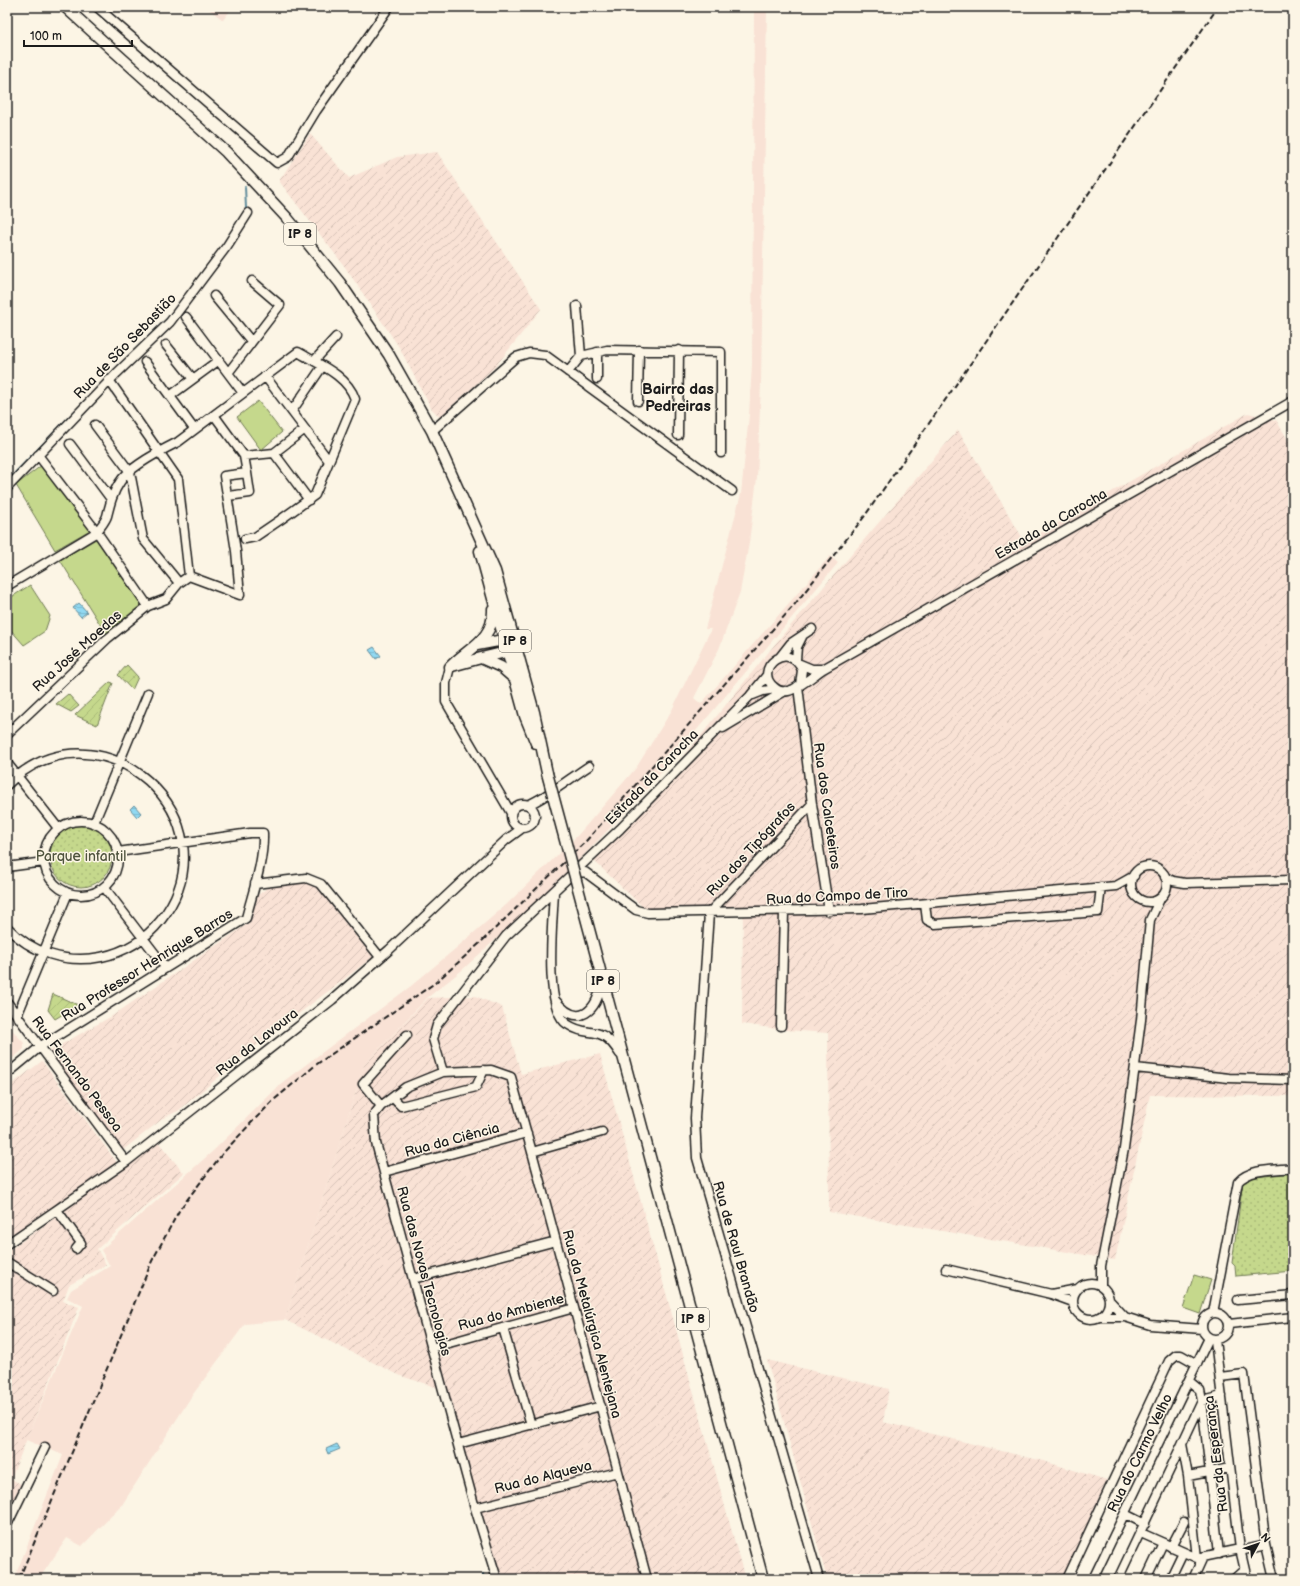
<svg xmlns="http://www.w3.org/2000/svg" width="1300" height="1586" viewBox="0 0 1300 1586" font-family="'Balsamiq Sans',sans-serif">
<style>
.built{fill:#f9e2d5}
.industrial{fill:url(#industrial-furrows)}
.grass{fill:#c5d88c;stroke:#707a54}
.park{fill:url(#park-dots);stroke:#707a54}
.garden{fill:url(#garden-furrows);stroke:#707a54}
.water{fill:url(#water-rules);stroke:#628d9c}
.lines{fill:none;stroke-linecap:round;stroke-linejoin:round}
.stream{stroke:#628d9c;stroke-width:2}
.minor-casing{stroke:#1c1c1c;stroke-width:11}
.major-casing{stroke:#1c1c1c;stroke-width:13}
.minor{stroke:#fcf5e5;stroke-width:8}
.major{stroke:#fcf5e5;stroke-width:10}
.rail{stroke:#1c1c1c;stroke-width:2;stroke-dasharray:6 3;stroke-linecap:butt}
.major-bridge-casing{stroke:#1c1c1c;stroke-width:13;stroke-linecap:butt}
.major-bridge{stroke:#fcf5e5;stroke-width:10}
.labels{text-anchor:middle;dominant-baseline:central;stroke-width:3;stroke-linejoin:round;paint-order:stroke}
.shield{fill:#fcf5e5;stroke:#5f5d58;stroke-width:1}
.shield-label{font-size:13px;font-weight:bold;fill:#1c1c1c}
.street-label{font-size:14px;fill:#1c1c1c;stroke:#fcf5e5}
.park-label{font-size:14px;fill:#4f543e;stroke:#fcf5e5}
.neighbourhood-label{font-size:15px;font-weight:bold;fill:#1c1c1c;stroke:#fcf5e5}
</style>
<defs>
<pattern id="industrial-furrows" width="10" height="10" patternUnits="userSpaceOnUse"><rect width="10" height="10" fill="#f9e2d5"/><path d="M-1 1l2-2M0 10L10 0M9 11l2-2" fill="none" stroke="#d5c1b6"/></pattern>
<pattern id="park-dots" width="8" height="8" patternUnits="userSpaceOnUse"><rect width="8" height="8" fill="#c5d88c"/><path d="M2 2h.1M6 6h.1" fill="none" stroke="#a9b978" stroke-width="1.8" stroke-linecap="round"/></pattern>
<pattern id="garden-furrows" width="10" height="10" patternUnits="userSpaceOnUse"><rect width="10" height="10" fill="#c5d88c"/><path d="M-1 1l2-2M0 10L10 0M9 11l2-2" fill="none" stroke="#a9b978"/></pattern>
<pattern id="water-rules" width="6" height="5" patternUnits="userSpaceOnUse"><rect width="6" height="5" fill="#91d9f2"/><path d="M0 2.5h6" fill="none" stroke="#7cbacf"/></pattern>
</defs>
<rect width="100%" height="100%" fill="#fcf5e5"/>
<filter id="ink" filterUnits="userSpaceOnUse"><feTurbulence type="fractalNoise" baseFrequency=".025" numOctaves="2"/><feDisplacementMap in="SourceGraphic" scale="8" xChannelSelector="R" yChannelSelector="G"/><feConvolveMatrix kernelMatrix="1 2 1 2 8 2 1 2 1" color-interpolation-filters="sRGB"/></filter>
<g filter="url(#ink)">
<path class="built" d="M206,7H233L223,20Z
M763,7H767L761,384L757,478L749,543L740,592L719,649L694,698L701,704L830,556L838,563L640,797L553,887L461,971L427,998L364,1065L285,1320L245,1324L191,1397L122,1505L82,1546L67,1538L39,1579H14L63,1455L26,1440L83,1306L67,1298L71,1290L110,1266L101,1250L213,1151L284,1081L411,986L455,949L506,905L578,835L636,768L672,710L711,629H705L741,494L749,415L752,365L754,12Z
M7,1024L24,1043V1049L7,1063Z"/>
<path class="industrial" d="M310,134L349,178L397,157L437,152L541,309L495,367L440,417L431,408L399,347L345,267L279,181Z
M1248,413L1276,420L1293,448V1096L1150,1095L1115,1260L829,1212L828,1033L785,1030L742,1024L743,911L645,909L593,860L703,733L780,638L958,430L1025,542Z
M285,882H303L316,886L373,957L251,1050L178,1111L165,1117L123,1150L48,1052L112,1016L249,923L258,895L267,888Z
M475,996L502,1007L521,1074L600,1054L745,1579H497L442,1389L401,1376L285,1320L364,1065L428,998Z
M42,1061L118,1164L7,1241V1088Z
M159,1143L184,1173L97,1249L106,1265L69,1285L63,1301L79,1307L11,1479L21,1484L7,1512V1252Z
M767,1360L889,1389L883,1422L1043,1461L1107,1480L1063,1579H827Z"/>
<path class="grass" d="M258,401L282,432L261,450L237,417Z
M42,465L90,530L55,550L16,485Z
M96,539L142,606L106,634L60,560Z
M30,585L50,616L45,631L24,645L10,629L7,632V596L10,598Z
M1194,1275L1211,1280L1200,1314L1183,1308Z"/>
<path class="park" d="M50 856a31 31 0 1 1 62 0a31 31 0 1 1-62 0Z
M1293,1173V1271L1236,1276L1235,1266L1232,1263L1243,1181L1253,1175L1255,1177Z"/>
<path class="garden" d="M127,665L138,677L132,690L118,675Z
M110,682L113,683L97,725L75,715Z
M68,694L79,706L71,712L56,704Z
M53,994L78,1005L55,1019L48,1010Z"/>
<path class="water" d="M79,603L87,612L81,617L73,608Z
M374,647L381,656L376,659L369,650Z
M134,805L141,813L137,817L130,809Z
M337,1444L340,1449L328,1454L326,1449Z"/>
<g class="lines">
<path class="stream" d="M244,213L246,208L245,187
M122,363L172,314
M7,481L76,410
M483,1574L484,1579"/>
<g class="minor-casing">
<path id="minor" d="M97,7L277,163L288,157L316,111L389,7
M214,296L251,341
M577,306L581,356
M186,317L243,393
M166,345L193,379
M597,352V379
M314,361L336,337
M145,362L194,429
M568,372L581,356L607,350L721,352V453
M228,373L280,305L252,281
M265,376L329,461
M109,380L178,479L189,576
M170,396L219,360
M638,401L639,350
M292,411L322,367
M95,425L130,472L143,539L179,583
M432,431L516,357L529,353L545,355L732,491
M678,435L679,350
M70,444L111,499
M274,453L309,500
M38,455L97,532L148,606
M244,456L274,453L305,429
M7,488L117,373L170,322L227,246L248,213
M228,496L250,493L247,473
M189,576L240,595L236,551L224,476L247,473L244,456L214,415
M7,586L97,532C100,527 105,522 107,516C110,504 113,492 120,482C129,467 162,450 178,442L298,352C318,364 347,375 355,399L315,495L280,520L255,537L245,539
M780,657L791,643L812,629
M796,660L797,647L802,637
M800,664L812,669H822
M450,667L446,683V702L511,813
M800,685L802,670C789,639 752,669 774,687C778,691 783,692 788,691C798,689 814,675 823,669L1293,401
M798,686L812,804L829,911
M753,695L763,691L776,689
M723,728L785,691
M7,734L107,639L148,606L166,599L179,583L189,576
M7,763L58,828
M7,785C100,694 239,820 161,920C146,939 125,952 101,957C67,964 31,953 7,927
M511 816a12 12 0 1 1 24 0a12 12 0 1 1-24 0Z
M528,805C549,796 569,779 589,766
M44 858a37 37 0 1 1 74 0a37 37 0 1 1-74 0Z
M94,823L148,693
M1131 884a18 18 0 1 1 36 0a18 18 0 1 1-36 0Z
M7,867L44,862
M572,874L585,872L636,910L648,913L862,909L1116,886L1134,876
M1165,877L1173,881L1185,883L1293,880
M255,884L306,878L321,884L380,957
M104,887L166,968
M554,892C553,920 543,1008 567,1024C591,1040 599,1021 620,1054
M925,904L927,920L935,924L1098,912L1101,887
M709,913L695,1118L697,1158L819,1579
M709,913L812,804
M555,1000C579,1030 597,1011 602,981
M7,1002L126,1162
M17,1016L68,893
M781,1026L784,912
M1135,1068L1229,1078L1293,1080
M443,1072L433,1039L437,1025L506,936L620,829L750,696L767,675
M7,1074L41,1046L246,918C253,891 264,861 263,833H250L118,852
M393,1098L401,1106L476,1087L484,1070
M381,1106L363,1084L407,1035
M532,1152L602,1132
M384,1172L527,1133
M57,1210L81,1243L76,1249
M7,1244L126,1162L332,1000L389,950L506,840L521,829
M7,1262L53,1291
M946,1269L1051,1294
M413,1279L556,1241
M1073 1301a18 18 0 1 1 36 0a18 18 0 1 1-36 0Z
M1101,1285V1266L1124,1149L1141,1020L1150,920L1160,899
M1238,1300L1293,1295
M1110,1301L1125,1317
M1073,1302L1051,1294L1078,1289
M1202 1326a13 13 0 1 1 26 0a13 13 0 1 1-26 0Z
M1213,1313L1238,1182C1250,1168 1276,1170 1293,1168
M1099,1317H1125L1150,1325L1202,1329
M1229,1324L1293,1317
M503,1328L531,1425
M1215,1340L1240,1549L1247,1579
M431,1348L574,1308
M1220,1377L1244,1374L1266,1545L1274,1579
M1189,1381L1200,1390L1202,1401L1219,1554
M458,1444L601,1406
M1188,1476L1230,1468
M475,1508L618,1472
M1125,1514L1145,1524
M7,1525L45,1447
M1141,1533L1197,1558L1240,1549
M1171,1547L1184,1522
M1240,1551L1266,1545
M1197,1558L1188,1476L1182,1444L1202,1401L1222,1396
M497,1579L475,1508L376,1143L374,1115L381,1106L406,1087L443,1072L491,1070L511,1077L532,1152L647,1579
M1067,1579L1169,1361L1176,1355H1181L1197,1364
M1093,1579L1209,1338
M1118,1579L1182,1444
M1146,1579L1163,1543
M1170,1579L1183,1552
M1193,1579L1203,1557
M1234,1579L1244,1570"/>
</g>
<g class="major-casing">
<path id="major" d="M65,7L226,152L288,219L340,283L389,355L432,431L495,571L534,712L547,773
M480,551L525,716L536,743
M477,645L498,641L508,646
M481,658L502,653L507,643
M452,666L481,658L501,667L516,680
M450,667C469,647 494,640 493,609
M582,903L763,1579"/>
</g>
<use href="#minor" class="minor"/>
<use href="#major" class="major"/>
<path class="rail" d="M19,1579L152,1261L180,1209L223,1153L253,1121L275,1099L317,1064L435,983L480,943L586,841L795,604L864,517L1218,7"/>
<g class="major-bridge-casing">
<path id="major-bridge" d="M547,773L582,903"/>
</g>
<use href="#major-bridge" class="major-bridge"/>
</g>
</g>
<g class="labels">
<g class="shield">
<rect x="284" y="223" width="32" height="22" rx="3"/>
<rect x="499" y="630" width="32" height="22" rx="3"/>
<rect x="587" y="970" width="32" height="22" rx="3"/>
<rect x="677" y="1308" width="32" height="22" rx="3"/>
</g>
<g class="shield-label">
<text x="300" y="234">IP 8</text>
<text x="515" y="641">IP 8</text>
<text x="603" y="981">IP 8</text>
<text x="693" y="1319">IP 8</text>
</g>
<g class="street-label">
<text transform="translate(125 346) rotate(-46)">Rua de São Sebastião</text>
<text transform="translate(1051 524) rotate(-30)">Estrada da Carocha</text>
<text transform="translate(77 651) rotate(-42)">Rua José Moedas</text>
<text transform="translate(652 777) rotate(-46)">Estrada da Carocha</text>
<text transform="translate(827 806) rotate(82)">Rua dos Calceteiros</text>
<text transform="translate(751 849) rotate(-47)">Rua dos Tipógrafos</text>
<text transform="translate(837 896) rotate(-3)">Rua do Campo de Tiro</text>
<text transform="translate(147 965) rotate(-32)">Rua Professor Henrique Barros</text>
<text transform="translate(257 1042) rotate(-38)">Rua da Lavoura</text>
<text transform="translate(77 1074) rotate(53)">Rua Fernando Pessoa</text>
<text transform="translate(452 1140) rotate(-15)">Rua da Ciência</text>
<text transform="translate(736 1247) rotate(74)">Rua de Raul Brandão</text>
<text transform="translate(424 1271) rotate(75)">Rua das Novas Tecnologias</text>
<text transform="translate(511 1312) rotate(-15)">Rua do Ambiente</text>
<text transform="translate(592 1324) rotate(75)">Rua da Metalúrgica Alentejana</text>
<text transform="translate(1140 1453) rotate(-64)">Rua do Carmo Velho</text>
<text transform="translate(1216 1454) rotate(-97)">Rua da Esperança</text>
<text transform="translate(543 1477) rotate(-14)">Rua do Alqueva</text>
</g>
<g class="park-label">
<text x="81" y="856">Parque infantil</text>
</g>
<g class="neighbourhood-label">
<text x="678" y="389">Bairro das<tspan x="678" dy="17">Pedreiras</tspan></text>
</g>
</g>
<rect width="1300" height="1586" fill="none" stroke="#fcf5e5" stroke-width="24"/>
<rect x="12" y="12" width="1276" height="1562" fill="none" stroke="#1c1c1c" stroke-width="1.5" filter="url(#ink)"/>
<g transform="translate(1258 1544) rotate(50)" stroke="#fcf5e5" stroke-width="3" paint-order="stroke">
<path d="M0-3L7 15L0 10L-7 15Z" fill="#1c1c1c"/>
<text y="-6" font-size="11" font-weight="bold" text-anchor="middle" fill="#1c1c1c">N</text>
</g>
<path d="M24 40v6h108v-6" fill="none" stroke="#1c1c1c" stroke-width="2"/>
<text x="30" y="40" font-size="12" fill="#1c1c1c" stroke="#fcf5e5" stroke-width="3" paint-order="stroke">100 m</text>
</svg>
